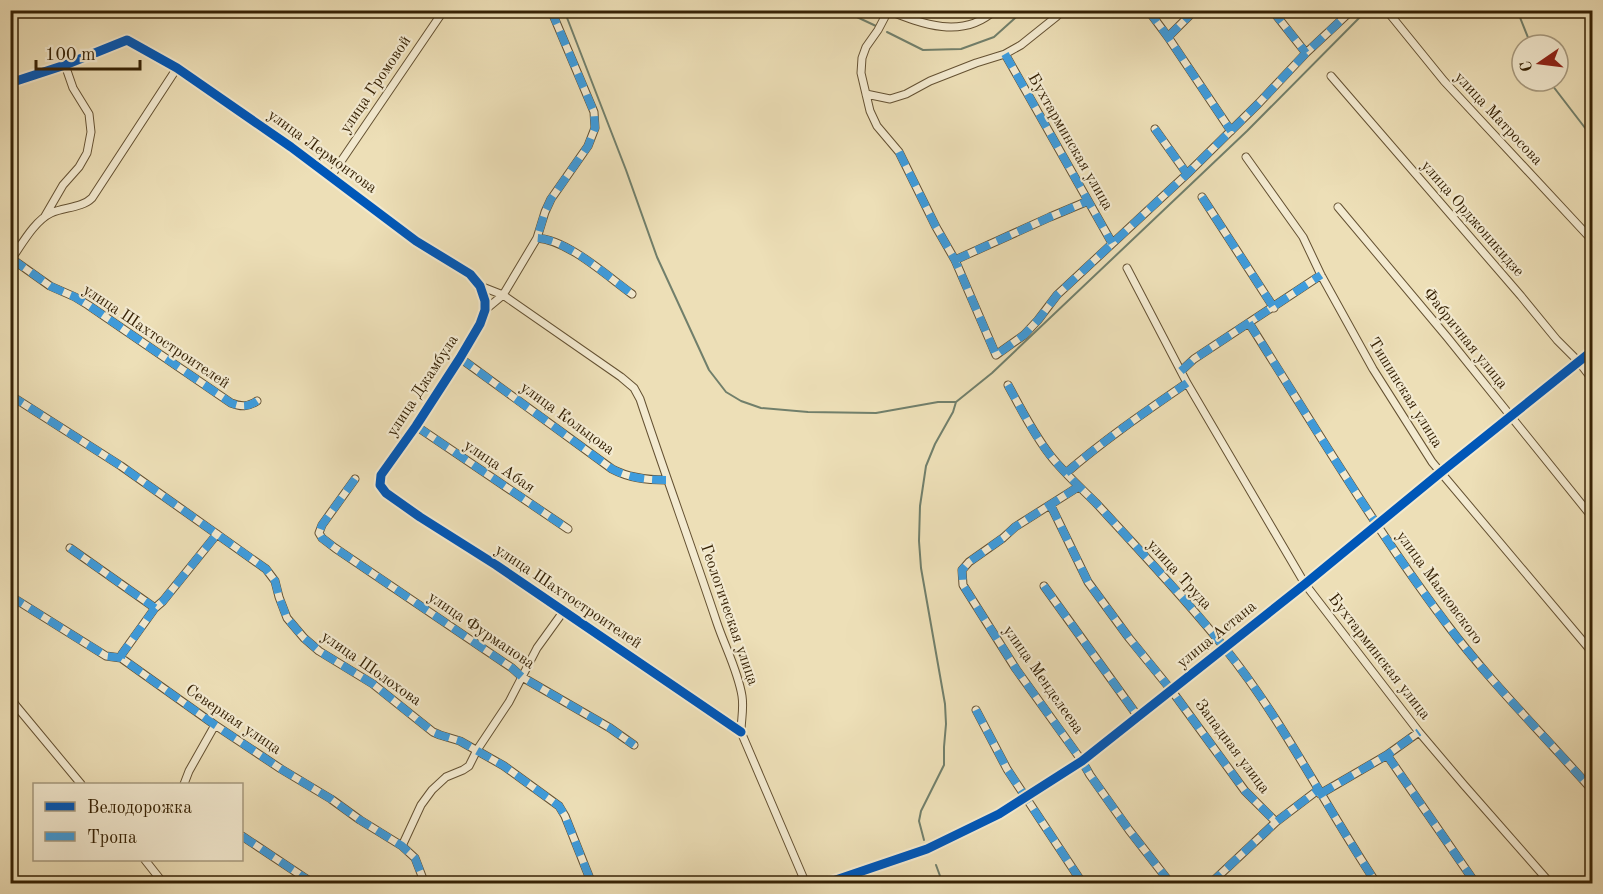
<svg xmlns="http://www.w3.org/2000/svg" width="1603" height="894" viewBox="0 0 1603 894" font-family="'Old Standard TT',serif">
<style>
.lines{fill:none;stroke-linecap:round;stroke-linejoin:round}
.stream{stroke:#717f6b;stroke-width:2}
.minor-casing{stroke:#645132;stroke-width:9}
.tertiary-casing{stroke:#645132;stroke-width:10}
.minor{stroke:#f3ead0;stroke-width:7}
.tertiary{stroke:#f3ead0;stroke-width:8}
.quiet{stroke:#3e9cdd;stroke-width:8;stroke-dasharray:15 8;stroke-linecap:butt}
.cycleway-casing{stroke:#f3ead0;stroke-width:13}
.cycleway{stroke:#0057b8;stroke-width:9}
.labels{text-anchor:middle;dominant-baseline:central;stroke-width:4.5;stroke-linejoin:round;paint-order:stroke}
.street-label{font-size:16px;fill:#362205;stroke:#f3ead0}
</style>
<rect width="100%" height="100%" fill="#eddfb7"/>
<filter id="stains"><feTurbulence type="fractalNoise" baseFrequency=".00333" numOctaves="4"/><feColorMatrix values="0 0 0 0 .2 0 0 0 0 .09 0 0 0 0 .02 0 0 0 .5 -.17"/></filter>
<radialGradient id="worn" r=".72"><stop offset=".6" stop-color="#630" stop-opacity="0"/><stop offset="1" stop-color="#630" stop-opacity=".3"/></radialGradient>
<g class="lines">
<path class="stream" d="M564,10L626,170L657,257L709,370L726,392L741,401L761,408L808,412L876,413L938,402H956L992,373L1247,131L1367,10
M842,10L876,26
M1517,10L1531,45
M887,32L923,50L961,49L994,37L1024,10
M1549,81L1592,137
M924,840L919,821L921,811L944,765V747L946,724L945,704L921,568L919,541L920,506L926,466L935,444L953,412L956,402
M936,865L943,884"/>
<g class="minor-casing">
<path id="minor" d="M887,10C922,24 963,40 995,10
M1148,10L1168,37L1231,131
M1272,10L1306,53
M888,11L878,30L866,47L862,58L861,73L870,111L877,126L899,152L936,227L955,260L996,355L1024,335L1038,320L1057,295L1187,174L1259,103L1306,53L1352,10
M1388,12L1444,81L1592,240
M1168,37L1195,10
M1005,54L1112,243
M1331,76L1521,296L1557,340L1579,362L1592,379
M10,83L65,65L127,40L177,68L291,147L416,241L470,274L480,286L485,301V310L480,324L460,358L416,426L381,475L380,485L386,493L420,517L496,565L741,732
M866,94L890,99L906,94L930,81L976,63L1005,54L1021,45L1056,17L1063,10
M1155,129L1187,174
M1246,157L1303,237L1321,275L1373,369L1432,462L1592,652
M331,176L444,10
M1202,197L1274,308
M1338,207L1447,337L1592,517
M45,216L63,185L79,167L87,153L91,132L89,114L73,88L65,65
M537,238C568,240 607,276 632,294
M12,259L50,286L75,297L88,305L231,403C241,407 248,407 257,401
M955,260L1050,217L1088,201
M10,261C21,246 34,221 51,213C64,207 82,208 92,198L177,68
M1127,268L1187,383L1305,584L1419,732L1464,785L1551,884
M480,286L503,295L621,377L634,388L640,399C665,474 692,548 717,623C725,647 738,671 742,696C744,709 741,720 741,732L806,884
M485,310L503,295L537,238L545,212L551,199L588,146L595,128L594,112L551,10
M1249,323C1313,424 1374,527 1446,623C1490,682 1544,735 1592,790
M460,358L612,469C629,478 646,480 666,480
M1181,371L1194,359L1321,275
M1008,385C1021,409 1033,433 1050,455C1064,473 1081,488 1097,504C1140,551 1184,597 1224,647C1283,720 1325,806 1377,884
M10,395L121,466L266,569L275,581L279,597L287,618L304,638L319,651L373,684L433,732L440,735L460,741L504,766L559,806L565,816L592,884
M416,426L568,529
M1066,473C1104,440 1145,412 1187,383
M355,479L322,525L319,533L322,538L335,548L512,668L522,677L610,728L634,745
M1078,487L1015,527L1003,538L969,562L962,570L963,585L1016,669L1082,761L1090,775L1129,830L1171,884
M1051,506L1088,582L1129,638L1172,691L1245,791L1276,822
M70,548L155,608
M1044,586L1139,718
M10,596L106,656L121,658L215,725L281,769L331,799L360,820L402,846L415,858L425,884
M121,658L122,654L155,608L163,601L217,534
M10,697L17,707L81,784
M976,710L1007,769L1083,884
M1387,755L1476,884
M184,784L189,771L215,725
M1320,794L1387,755L1419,732
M242,836L314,884
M402,846L421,805L432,790L446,777L463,770L469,766L477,750L509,702L537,648L563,612
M145,860L164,884
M1210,884L1276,822L1318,790"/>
</g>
<g class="tertiary-casing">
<path id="tertiary" d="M824,884L927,849L999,814L1082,761L1305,584L1440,473L1592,351"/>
</g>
<use href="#minor" class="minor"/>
<use href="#tertiary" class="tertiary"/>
<path class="quiet" d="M551,10L594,112L595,128L588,146L551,199L545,212L537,238C568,240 607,276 632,294
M1148,10L1168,37L1231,131
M1272,10L1306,53
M1168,37L1195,10
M1005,54L1112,243
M1155,129L1187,174
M899,152L936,227L955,260L996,355L1024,335L1038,320L1057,295L1187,174L1259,103L1306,53L1352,10
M1202,197L1274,308
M12,259L50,286L75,297L88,305L231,403C241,407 248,407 257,401
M955,260L1050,217L1088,201
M1249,323C1313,424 1374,527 1446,623C1490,682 1544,735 1592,790
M460,358L612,469C629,478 646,480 666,480
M1181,371L1194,359L1321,275
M1008,385C1021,409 1033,433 1050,455C1064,473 1081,488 1097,504C1140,551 1184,597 1224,647C1283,720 1325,806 1377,884
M10,395L121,466L266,569L275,581L279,597L287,618L304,638L319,651L373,684L433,732L440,735L460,741L504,766L559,806L565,816L592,884
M416,426L568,529
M1066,473C1104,440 1145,412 1187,383
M355,479L322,525L319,533L322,538L335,548L512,668L522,677L610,728L634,745
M1078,487L1015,527L1003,538L969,562L962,570L963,585L1016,669L1082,761L1090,775L1129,830L1171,884
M1051,506L1088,582L1129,638L1172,691L1245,791L1276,822
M70,548L155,608
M1044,586L1139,718
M10,596L106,656L121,658L215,725L281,769L331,799L360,820L402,846L415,858L425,884
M121,658L122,654L155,608L163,601L217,534
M976,710L1007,769L1083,884
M1387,755L1476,884
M1320,794L1387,755L1419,732
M242,836L314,884
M1210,884L1276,822L1318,790"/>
<g class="cycleway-casing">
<path id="cycleway" d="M10,83L65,65L127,40L177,68L291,147L416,241L470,274L480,286L485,301V310L480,324L460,358L416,426L381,475L380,485L386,493L420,517L496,565L741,732
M824,884L927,849L999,814L1082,761L1305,584L1440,473L1592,351"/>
</g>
<use href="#cycleway" class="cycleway"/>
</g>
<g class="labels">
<g class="street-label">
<text transform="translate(376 85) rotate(-56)">улица Громовой</text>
<text transform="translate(1498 119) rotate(47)">улица Матросова</text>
<text transform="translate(1070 142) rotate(60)">Бухтарминская улица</text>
<text transform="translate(322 152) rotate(36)">улица Лермонтова</text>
<text transform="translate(1472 219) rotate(49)">улица Орджоникидзе</text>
<text transform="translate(156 337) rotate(34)">улица Шахтостроителей</text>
<text transform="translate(1465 339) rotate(51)">Фабричная улица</text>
<text transform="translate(423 386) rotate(-57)">улица Джамбула</text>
<text transform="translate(1405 393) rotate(58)">Тишинская улица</text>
<text transform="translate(567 419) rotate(36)">улица Кольцова</text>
<text transform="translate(499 467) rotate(34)">улица Абая</text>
<text transform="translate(1179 575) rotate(48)">улица Труда</text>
<text transform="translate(1439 588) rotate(54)">улица Маяковского</text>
<text transform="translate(568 597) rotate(34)">улица Шахтостроителей</text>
<text transform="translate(729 615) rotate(71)">Геологическая улица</text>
<text transform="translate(481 631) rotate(34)">улица Фурманова</text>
<text transform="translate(1217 635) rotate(-39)">улица Астана</text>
<text transform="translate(1379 657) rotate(52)">Бухтарминская улица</text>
<text transform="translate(371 669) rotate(35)">улица Шолохова</text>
<text transform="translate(1043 680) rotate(55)">улица Менделеева</text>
<text transform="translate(233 720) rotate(34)">Северная улица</text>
<text transform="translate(1232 747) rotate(53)">Западная улица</text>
</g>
</g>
<rect width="1603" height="894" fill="none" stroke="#eddfb7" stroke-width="36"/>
<rect x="12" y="12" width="1579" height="870" fill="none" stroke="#362205" stroke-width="3"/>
<rect x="18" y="18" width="1567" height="858" fill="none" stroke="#362205" stroke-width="1.5"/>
<rect x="33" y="783" width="210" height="78" fill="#f3ead0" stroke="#a79a7f" stroke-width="1.5"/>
<rect x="45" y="802" width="30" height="9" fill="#0057b8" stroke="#a79a7f" stroke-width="1.5"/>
<text x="87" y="813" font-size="18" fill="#362205">Велодорожка</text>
<rect x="45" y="832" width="30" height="9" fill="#3e9cdd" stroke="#a79a7f" stroke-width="1.5"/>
<text x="87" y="843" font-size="18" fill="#362205">Тропа</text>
<g transform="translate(1540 63) rotate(256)"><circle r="28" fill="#f3ead0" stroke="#a79a7f" stroke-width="1.5"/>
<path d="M0-4.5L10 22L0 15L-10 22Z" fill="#8f2418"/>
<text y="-9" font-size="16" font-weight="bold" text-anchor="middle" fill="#362205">С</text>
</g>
<path d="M36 60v9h104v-9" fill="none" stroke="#362205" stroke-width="3"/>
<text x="45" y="60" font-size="18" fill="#362205" stroke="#f3ead0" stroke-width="4.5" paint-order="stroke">100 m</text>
<rect width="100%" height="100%" filter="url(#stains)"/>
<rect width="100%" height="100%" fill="url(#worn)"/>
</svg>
